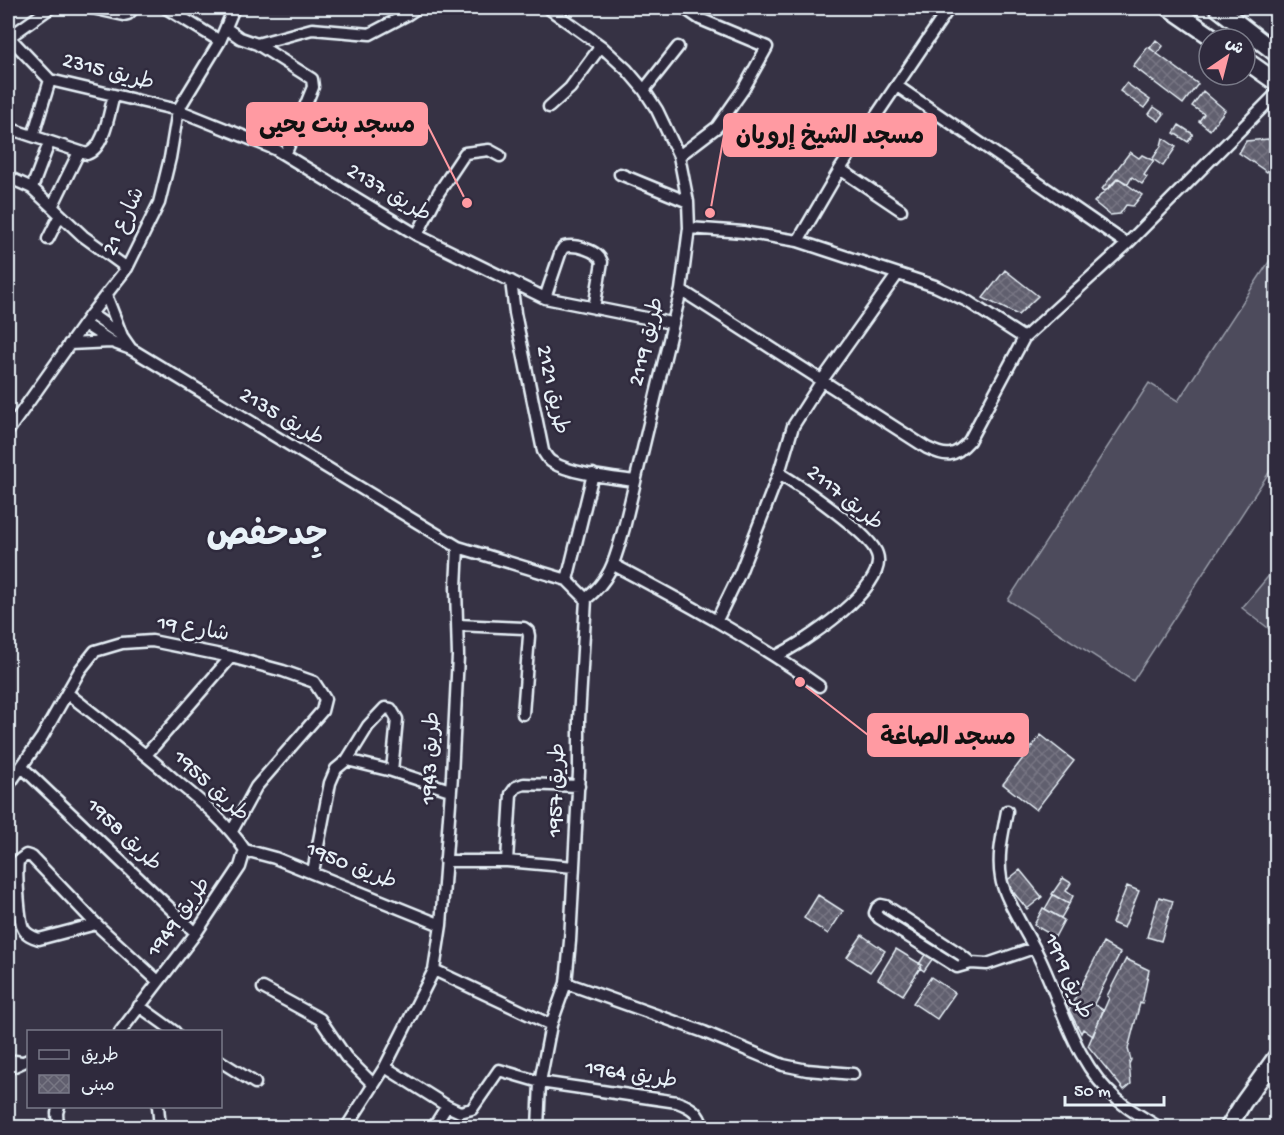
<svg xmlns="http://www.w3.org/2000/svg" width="1284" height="1135" viewBox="0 0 1284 1135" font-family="'Gochi Hand','Playpen Sans Arabic',sans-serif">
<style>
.grass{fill:#4d4b5c;stroke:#9a9eaa;stroke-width:1.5}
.building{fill:url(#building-cross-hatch);stroke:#e8f1f8;stroke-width:1.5}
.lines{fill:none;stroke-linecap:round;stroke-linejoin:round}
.street-casing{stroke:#e8f1f8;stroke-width:15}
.secondary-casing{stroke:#e8f1f8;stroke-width:20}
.primary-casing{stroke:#e8f1f8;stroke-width:21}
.street{stroke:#2f2a3d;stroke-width:10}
.secondary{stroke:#2f2a3d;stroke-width:15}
.primary{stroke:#2f2a3d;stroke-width:16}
.labels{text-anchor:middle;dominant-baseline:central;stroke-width:5;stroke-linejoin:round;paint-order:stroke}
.street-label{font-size:22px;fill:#e8f1f8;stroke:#2f2a3d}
.town-label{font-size:34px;font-weight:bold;fill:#e8f1f8;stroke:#2f2a3d}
.leader{fill:none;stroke:#ff9aa2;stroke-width:2}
.callout-dot{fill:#ff9aa2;stroke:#2f2a3d;stroke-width:2}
.callout{fill:#ff9aa2;stroke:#ff9aa2;stroke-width:2}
.callout-label{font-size:24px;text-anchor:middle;font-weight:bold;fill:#111}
</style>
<defs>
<pattern id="building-cross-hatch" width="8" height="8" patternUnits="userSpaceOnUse" patternTransform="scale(1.5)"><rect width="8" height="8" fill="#605e6e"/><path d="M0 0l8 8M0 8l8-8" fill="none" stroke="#777683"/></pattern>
</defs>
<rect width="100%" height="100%" fill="#363244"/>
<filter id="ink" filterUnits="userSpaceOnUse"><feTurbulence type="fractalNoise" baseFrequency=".0167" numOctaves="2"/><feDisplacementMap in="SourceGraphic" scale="12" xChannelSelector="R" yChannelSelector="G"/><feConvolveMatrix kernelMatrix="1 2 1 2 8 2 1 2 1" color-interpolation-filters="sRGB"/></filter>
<g filter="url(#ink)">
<path class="grass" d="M1276,251V475L1270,471L1133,681L1008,600L1149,383L1178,401Z
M1276,567V634L1242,608Z"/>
<path class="building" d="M1156,40L1163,46L1157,54L1150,48Z
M1148,47L1198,84L1183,104L1133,66Z
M1126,83L1150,100L1144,108L1120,91Z
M1203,91L1225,110L1210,130L1199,121L1204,114L1192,106Z
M1154,107L1164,114L1159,121L1149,114Z
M1179,125L1193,134L1188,142L1174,133Z
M1163,138L1176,147L1163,166L1154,160L1144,175L1147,177L1142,184L1132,177L1128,184L1118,178L1111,187L1105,191L1102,189L1130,152L1139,158L1142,155L1152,160L1161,146Z
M1268,139L1276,146V160L1267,172L1239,153L1246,141Z
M1118,178L1142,195L1133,206L1126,205L1120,214L1110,215L1094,202Z
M1005,270L1038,296L1018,315L983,298Z
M1041,735L1074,761L1036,810L1003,784Z
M1020,870L1042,897L1027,909L1005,882Z
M1063,878L1071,883L1066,891L1073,896L1069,904L1052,894Z
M1127,886L1139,891L1124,928L1112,923Z
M818,895L843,911L828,934L804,918Z
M1053,895L1069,904L1061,918L1045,909Z
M1159,897L1173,901L1161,941L1147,937Z
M1043,908L1064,920L1055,937L1034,925Z
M862,935L885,951L870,972L847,957Z
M1103,943L1120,953L1094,1004L1103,1010L1093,1036L1083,1029L1081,1033L1069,1010Z
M896,949L922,965L903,995L878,979Z
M926,953L933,958L924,971L920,968L922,965L919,964Z
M1126,959L1149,970L1142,1004L1140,1003L1128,1049L1131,1060L1129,1064L1131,1084L1124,1090L1088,1046L1109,998L1107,996Z
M931,977L955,993L937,1019L913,1003Z"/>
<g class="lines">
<g class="street-casing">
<path id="street" d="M92,8L124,15L128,14L134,8
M166,8L220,41
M548,8L601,46L627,70L644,90L657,110L679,156L688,202L689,228L681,290L624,528C615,559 612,578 586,599
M226,28L240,38L257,44L312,29L370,34L408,14L417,8
M9,37L50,80L178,110L275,149L417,235L545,298L671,323
M8,38L50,8
M257,44L312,79L313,87L285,155
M897,86L1127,244
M644,90L678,47
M549,107L570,88L601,46
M8,128L87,154C105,148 109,112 114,95
M33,136L50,80
M679,156L717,127L743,90L767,47L700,19L684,8
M840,169L901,210
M620,174L688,202
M8,177L32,188L83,236L127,268
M32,188L49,143
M52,207L79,152
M689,228L743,232L798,241L935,286L967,301L1024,338
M417,235L439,192L465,153L489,150L500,156
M48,239L60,215
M798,241L840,169L949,8
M511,281L515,313L543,451C546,456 548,460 552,462C570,474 613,478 635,481
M681,290L927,448C946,457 954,458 969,441L1024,338L1127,244L1276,94
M106,295L122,336
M545,298L561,251L564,247C575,244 598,250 602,262L594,308
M91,314L122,336L131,349L458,547L567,580L586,599
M84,324L112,342L131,349
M69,344L111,342
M8,431L91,314L127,268L159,203L170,158L178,110L220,41L234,8
M614,565C684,602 754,640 819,686
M567,580L593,474
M717,620L740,573L767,504L779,473L793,426L823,379L897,275
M458,625L524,628L528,631L529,636L523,714
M776,656C802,644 889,587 877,554C871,534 799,485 779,473
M67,693C104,722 141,750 176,781C202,802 226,822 245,850
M146,755L231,657
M347,760L392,771L450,790
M22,767L196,933
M8,786L42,737L80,670L95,651L122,643L152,641L231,657L283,671L314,682L325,699L322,711L256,787L232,831
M1007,811C1003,833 997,855 1001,878C1003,896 1028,935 1037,953C1062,1002 1073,1063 1118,1100C1130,1111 1146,1119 1160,1128
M245,850L275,858L441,925
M445,861H507L574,867
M507,861L511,794L516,787L524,784L579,786
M313,872L330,783L336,769L347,760L368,726L385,708L391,709L397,719L392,771
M96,924L39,939C33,937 26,935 23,928C19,918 16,873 18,861L26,855L32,857L96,924L158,981
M971,963L957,967L879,918L875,913L877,908L881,905L886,906L960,954L971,963L987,964L1034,948
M434,970L551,1025
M566,983L704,1032L783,1065L807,1070L853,1074
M263,988L320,1019L346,1057L373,1084
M139,1006L175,1032
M120,1032L196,933L240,867L245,850
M8,1060L21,1062
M220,1061L255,1083
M385,1067L447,1106L460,1112L472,1109L499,1070L540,1082L677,1102C691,1107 699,1112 703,1128
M8,1069L28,1060
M158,1106L160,1128
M58,1128L57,1113L59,1106
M346,1128L385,1067L434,970L441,925L452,776L458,656L456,587L458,547
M433,1128L447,1106
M538,1128L540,1082L551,1025L566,983L570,941L579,772V719L586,599"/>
</g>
<g class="secondary-casing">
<path id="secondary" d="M1228,1128L1243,1103L1276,1057"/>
</g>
<g class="primary-casing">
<path id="primary" d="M1170,8L1215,39
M1218,8L1276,53
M1245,60L1276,82"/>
</g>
<use href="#street" class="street"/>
<use href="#secondary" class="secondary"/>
<use href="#primary" class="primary"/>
</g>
</g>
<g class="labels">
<g class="street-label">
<text transform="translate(108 73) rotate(15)">طريق 2315</text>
<text transform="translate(388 194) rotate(31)">طريق 2137</text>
<text transform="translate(125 222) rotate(-65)">شارع 21</text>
<text transform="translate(648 342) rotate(-76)">طريق 2119</text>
<text transform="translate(551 390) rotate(78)">طريق 2121</text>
<text transform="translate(281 418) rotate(31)">طريق 2135</text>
<text transform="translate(844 499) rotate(39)">طريق 2117</text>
<text transform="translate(193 630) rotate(10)">شارع 19</text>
<text transform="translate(432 758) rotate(-87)">طريق 1943</text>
<text transform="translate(210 787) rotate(43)">طريق 1955</text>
<text transform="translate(558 790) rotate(-88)">طريق 1957</text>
<text transform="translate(123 836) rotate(44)">طريق 1958</text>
<text transform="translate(351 867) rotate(22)">طريق 1950</text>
<text transform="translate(180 918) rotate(-54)">طريق 1949</text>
<text transform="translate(1067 977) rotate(66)">طريق 1919</text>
<text transform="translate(631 1076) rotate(9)">طريق 1964</text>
</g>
<g class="town-label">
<text x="267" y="538">جِدحفص</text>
</g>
</g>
<path class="leader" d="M467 203L427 124M710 213L724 135M800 682L868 735"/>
<g class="callout-dot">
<circle cx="467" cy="203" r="6"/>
<circle cx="710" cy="213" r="6"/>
<circle cx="800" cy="682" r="6"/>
</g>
<g class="callout">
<rect x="247" y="103" width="180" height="42" rx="6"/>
<rect x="724" y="114" width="212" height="42" rx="6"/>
<rect x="868" y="714" width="160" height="42" rx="6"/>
</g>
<g class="callout-label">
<text x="337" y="132">مسجد بنت يحيى</text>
<text x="830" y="143">مسجد الشيخ إرويان</text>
<text x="948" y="744">مسجد الصاغة</text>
</g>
<rect width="1284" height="1135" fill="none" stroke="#2f2a3d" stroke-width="30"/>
<rect x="15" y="15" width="1254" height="1105" fill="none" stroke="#e8f1f8" stroke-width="2" filter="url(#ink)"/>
<rect x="27" y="1030" width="195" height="78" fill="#2f2a3d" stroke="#797a88" stroke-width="1.5"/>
<rect x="39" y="1050" width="30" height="9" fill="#2f2a3d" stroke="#797a88" stroke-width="1.5"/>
<text x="81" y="1060" font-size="18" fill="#e8f1f8">طريق</text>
<rect x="39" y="1075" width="30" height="18" fill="url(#building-cross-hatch)" stroke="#797a88" stroke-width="1.5"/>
<text x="81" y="1090" font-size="18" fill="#e8f1f8">مبنى</text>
<g transform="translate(1227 57) rotate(35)"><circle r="28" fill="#2f2a3d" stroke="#797a88" stroke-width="1.5"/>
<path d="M0-4.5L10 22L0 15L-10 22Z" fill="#ff9aa2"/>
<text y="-9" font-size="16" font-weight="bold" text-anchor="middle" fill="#e8f1f8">ش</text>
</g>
<path d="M1065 1096v9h99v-9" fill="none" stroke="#e8f1f8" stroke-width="3"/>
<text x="1074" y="1096" font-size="18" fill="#e8f1f8" stroke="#2f2a3d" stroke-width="4.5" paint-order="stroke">50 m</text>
</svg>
